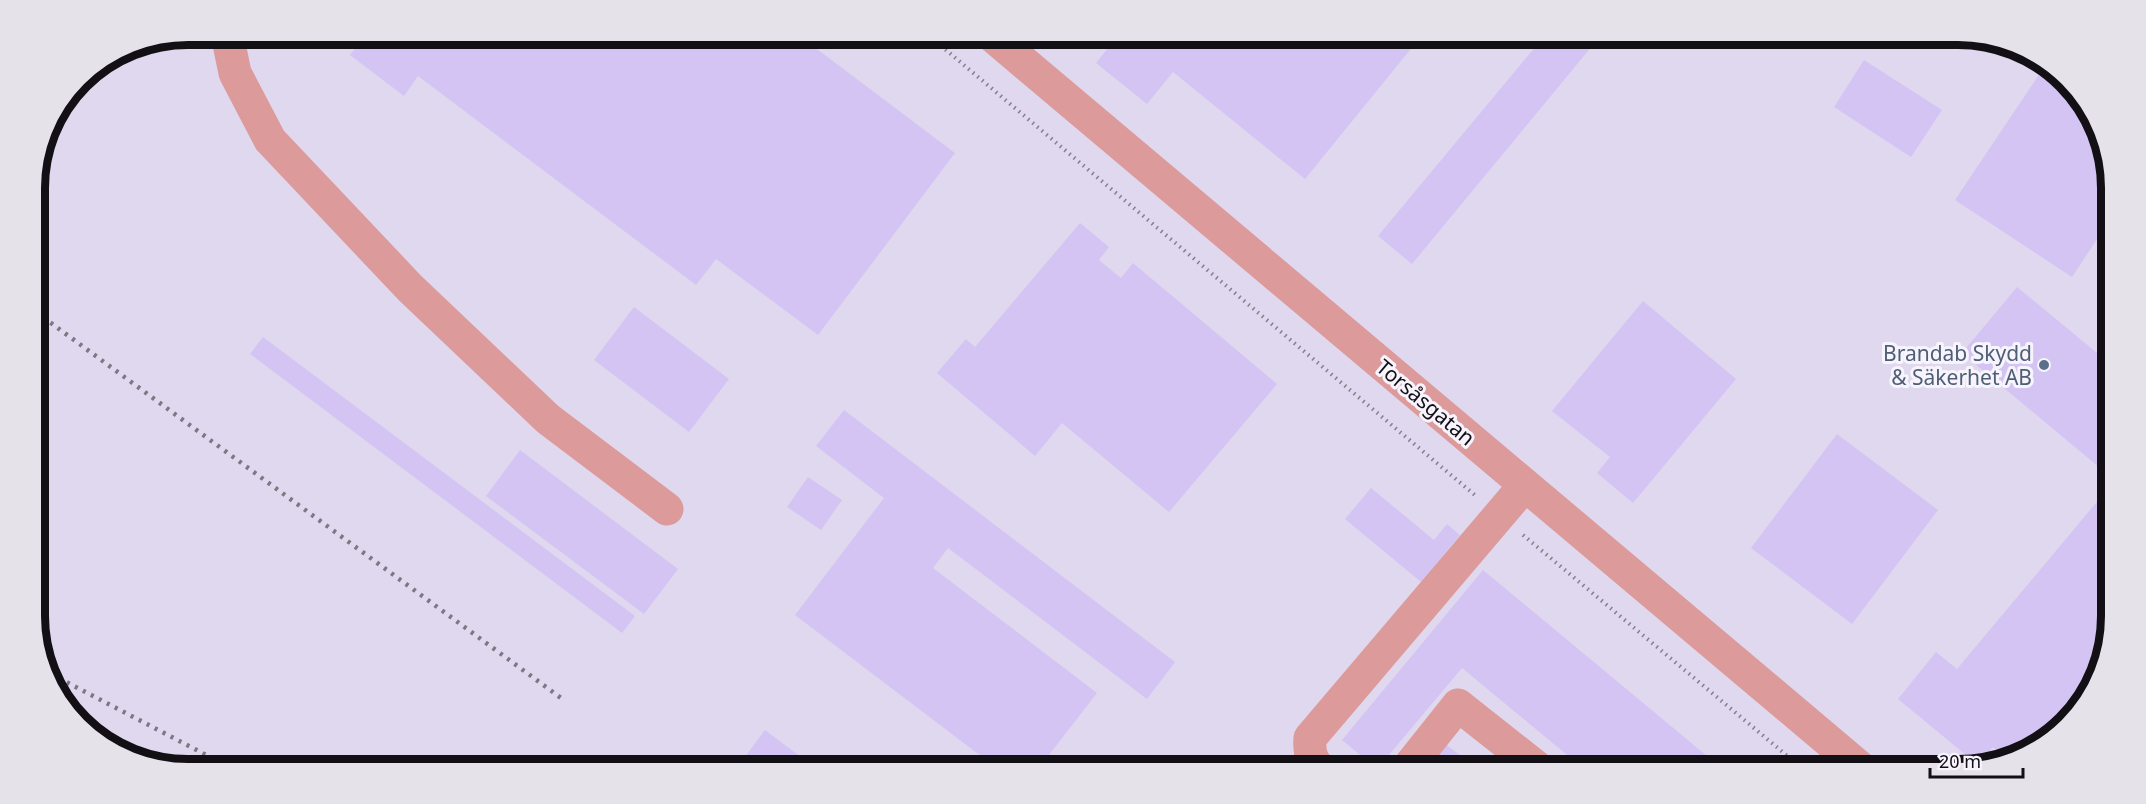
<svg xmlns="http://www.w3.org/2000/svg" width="2146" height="804" viewBox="0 0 2146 804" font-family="'Noto Sans',sans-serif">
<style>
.built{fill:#dfd8ee}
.building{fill:#d4c4f4}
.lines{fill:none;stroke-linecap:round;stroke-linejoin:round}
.path{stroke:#84808a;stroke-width:4;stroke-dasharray:1.5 4.5;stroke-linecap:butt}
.minor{stroke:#dc9a9b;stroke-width:33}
.rail{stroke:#7c7882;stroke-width:4.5;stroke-dasharray:3 6;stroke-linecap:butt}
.service-dot{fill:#5c6f8a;stroke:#f7f4fd;stroke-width:2}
.labels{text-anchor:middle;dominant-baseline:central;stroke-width:6;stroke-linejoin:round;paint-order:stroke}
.service-label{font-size:21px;fill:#4e5e75;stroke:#f7f4fd;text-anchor:end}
.street-label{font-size:21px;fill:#121015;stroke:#f7f4fd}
.rim{fill:none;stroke:#121015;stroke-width:8}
</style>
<rect width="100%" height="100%" fill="#ebe6f4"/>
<path class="built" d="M188,34L1958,35L2007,43L2074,87L2110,167L2103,665L2052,738L1968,769H188L139,761L72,717L37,646L35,177L50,120L86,73L129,46Z"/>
<path class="building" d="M358,34H797L955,153L818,335L716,259L696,285L418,76L404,96L350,55L363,38Z
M1119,34H1423L1305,179L1173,72L1147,104L1096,63Z
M1546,34H1602L1412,264L1378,236Z
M1965,36L1991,40L1985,49Z
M1864,60L1942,110L1911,157L1834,107Z
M2044,67L2074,87L2110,167L2109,221L2072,277L1955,200Z
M1080,223L1109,247L1099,260L1121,278L1133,263L1277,384L1169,512L1062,423L1035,456L937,373L966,339L975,347Z
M2017,287L2108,362L2106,473L1962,353Z
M1643,301L1736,379L1633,503L1597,473L1610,457L1552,411Z
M634,307L729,379L689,432L594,360Z
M263,337L635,616L622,633L250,354Z
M844,410L1175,662L1147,699L948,548L933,568L1097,693L1038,769H998L795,615L884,498L816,446Z
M1837,434L1938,510L1852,624L1751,548Z
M520,450L678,569L644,614L486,496Z
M808,477L842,500L821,530L787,507Z
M1371,488L1434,540L1447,524L1460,535L1421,582L1345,519Z
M2106,491L2103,665L2052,738L2003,756L1993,747L1978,765L1898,699L1936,652L1957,669Z
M1483,570L1707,756L1723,769H1584L1462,668L1377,769L1342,740Z
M765,730L817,769H736Z
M1445,744L1479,769H1426Z"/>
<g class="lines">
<path class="path" d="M927,34L1476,496
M1523,535L1803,769"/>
<path class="minor" d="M227,34L235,73L270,140L410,288L548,419L667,509
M990,34L1862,769
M1321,769C1311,762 1309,750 1310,738L1525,485
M1407,769L1458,705L1539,769"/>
<path class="rail" d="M36,312L561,698
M51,674L233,769"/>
</g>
<circle class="service-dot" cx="2044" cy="365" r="6"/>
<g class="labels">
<g class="service-label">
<text x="2032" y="353">Brandab Skydd<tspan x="2032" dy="24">&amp; Säkerhet AB</tspan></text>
</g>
<g class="street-label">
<text transform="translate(1426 402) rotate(40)">Torsåsgatan</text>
</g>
</g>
<path d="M0 0H2146V804H0ZM188 45H1958A143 143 0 0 1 2101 188V616A143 143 0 0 1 1958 759H188A143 143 0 0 1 45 616V188A143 143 0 0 1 188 45Z" fill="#e5e2ea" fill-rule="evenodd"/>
<path class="rim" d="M188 45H1958A143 143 0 0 1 2101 188V616A143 143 0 0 1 1958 759H188A143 143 0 0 1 45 616V188A143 143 0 0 1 188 45Z"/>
<path d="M1930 768v9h93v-9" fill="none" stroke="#121015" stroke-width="3"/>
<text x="1939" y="768" font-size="18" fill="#121015" stroke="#f7f4fd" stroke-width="4.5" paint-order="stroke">20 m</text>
</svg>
